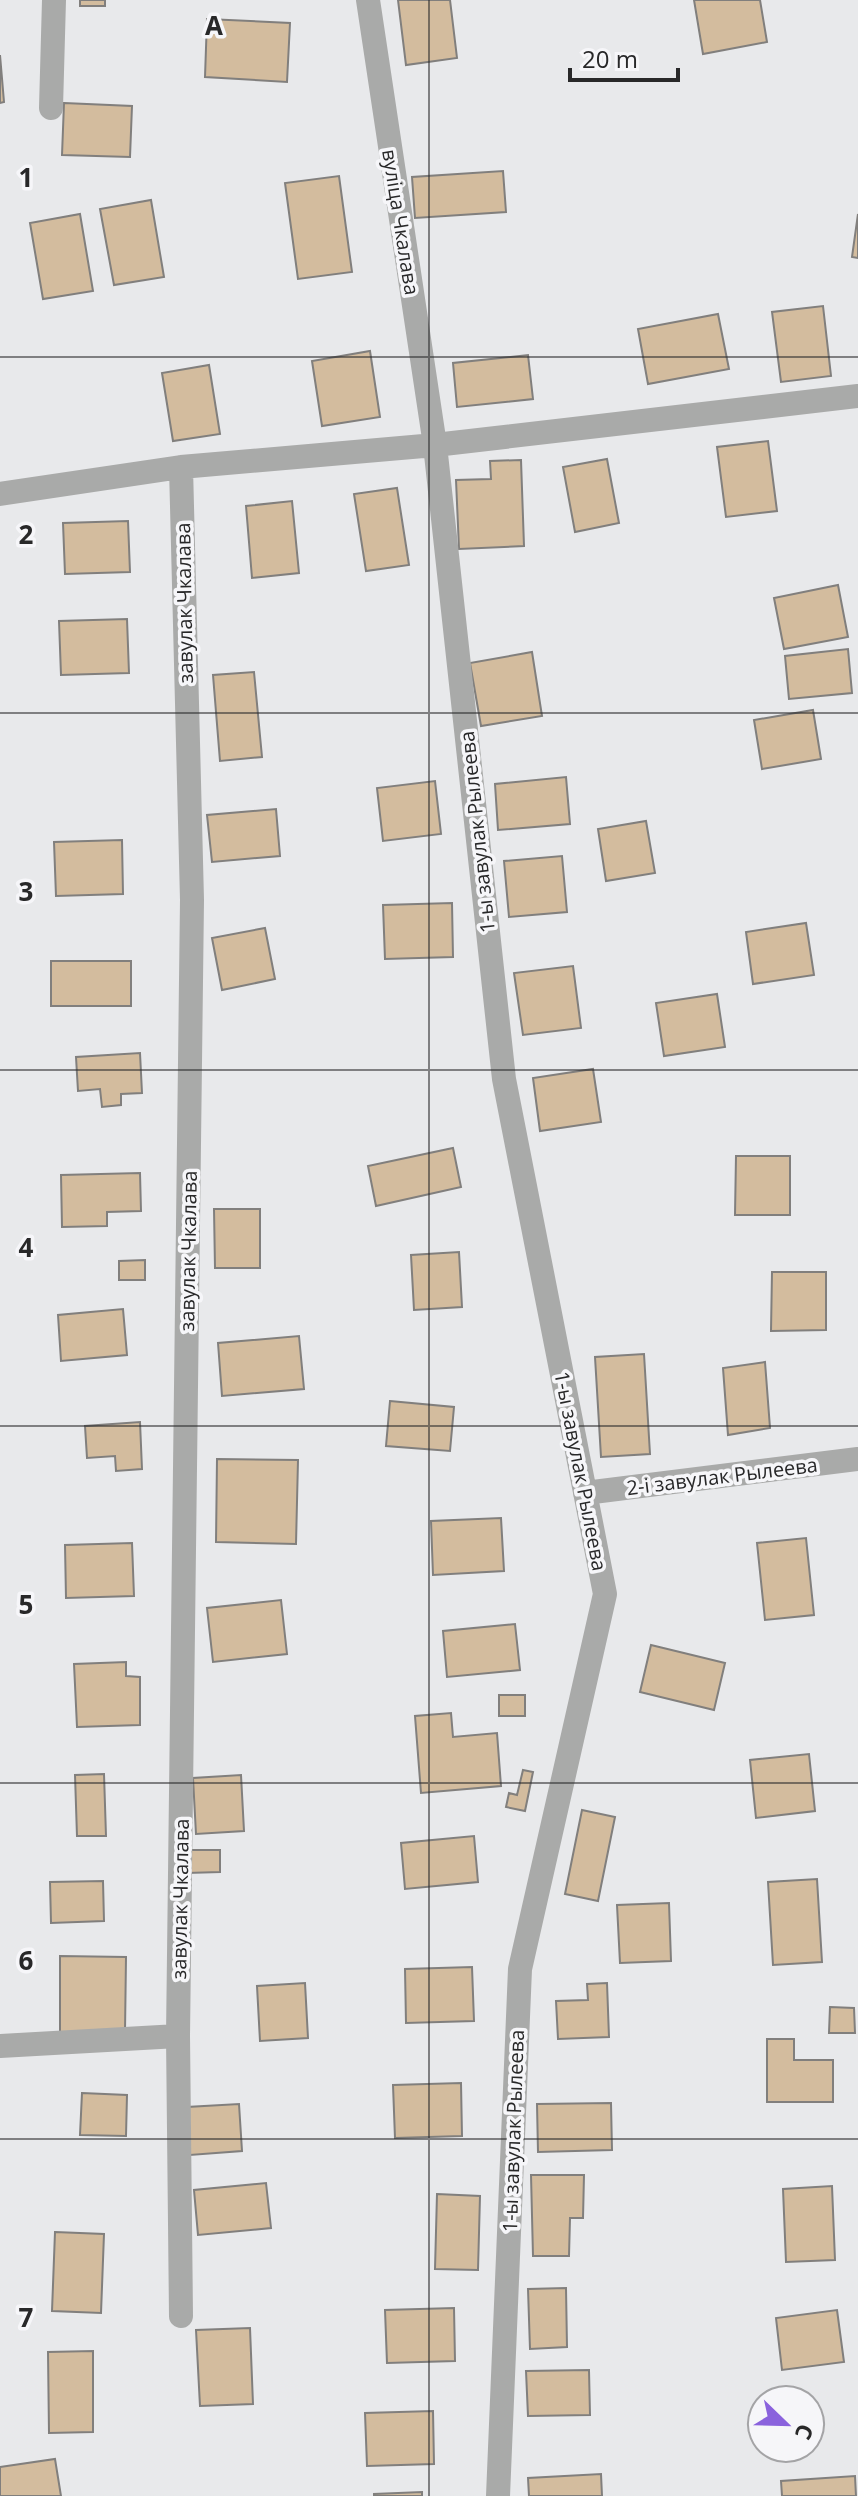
<svg xmlns="http://www.w3.org/2000/svg" width="858" height="2496" viewBox="0 0 858 2496" font-family="'Open Sans',sans-serif">
<style>
.building{fill:#d3bc9e;stroke:#817f7d;stroke-width:2}
.lines{fill:none;stroke-linecap:round;stroke-linejoin:round}
.minor{stroke:#a9aaa9;stroke-width:24}
.grid{fill:none;stroke:#282829;stroke-width:2;stroke-opacity:0.55}
.labels{text-anchor:middle;dominant-baseline:central;stroke-width:7;stroke-linejoin:round;paint-order:stroke}
.street-label{font-size:20px;fill:#282829;stroke:#f6f6f9}
.grid-label{font-size:26px;text-anchor:middle;font-weight:bold;fill:#282829;stroke:#f6f6f9;stroke-width:7;stroke-linejoin:round;paint-order:stroke}
</style>
<rect width="100%" height="100%" fill="#e8e9eb"/>
<path class="building" d="M80,0H105V6H80Z
M398,0H450L457,58L406,65Z
M694,0H760L767,42L703,54Z
M207,19L290,23L287,82L205,77Z
M0,55L4,102L0,103Z
M64,103L132,106L130,157L62,155Z
M503,171L506,212L415,218L412,177Z
M339,176L352,272L298,279L285,183Z
M151,200L164,277L114,285L100,209Z
M80,214L93,291L43,299L30,223Z
M858,214V258L852,257Z
M823,306L831,376L781,382L772,312Z
M718,314L729,369L648,384L638,329Z
M370,351L380,417L322,426L312,361Z
M528,355L533,399L457,407L453,363Z
M209,365L220,434L173,441L162,373Z
M768,441L777,511L726,517L717,447Z
M607,459L619,523L575,532L563,467Z
M521,460L524,546L459,549L456,480L491,479L490,461Z
M397,488L409,565L366,571L354,494Z
M292,501L299,573L252,578L246,506Z
M128,521L130,572L65,574L63,523Z
M838,585L848,637L784,649L774,598Z
M127,619L129,673L61,675L59,621Z
M848,649L852,693L789,699L785,656Z
M532,652L542,716L481,726L470,663Z
M254,672L262,757L220,761L213,675Z
M813,710L821,759L762,769L754,720Z
M566,777L570,824L498,830L495,784Z
M435,781L441,834L383,841L377,788Z
M276,809L280,856L212,862L207,815Z
M646,821L655,873L606,881L598,829Z
M122,840L123,894L56,896L54,842Z
M562,856L567,912L509,917L504,861Z
M452,903L453,957L385,959L383,905Z
M806,923L814,975L753,984L746,932Z
M265,928L275,979L222,990L212,938Z
M51,961H131V1006H51Z
M573,966L581,1028L523,1035L514,973Z
M717,994L725,1047L664,1056L656,1003Z
M140,1053L142,1093L121,1094V1105L102,1107L100,1089L78,1091L76,1057Z
M593,1069L601,1122L540,1131L533,1078Z
M453,1148L461,1187L376,1206L368,1166Z
M736,1156H790V1215H735Z
M140,1173L141,1211L107,1212V1226L62,1227L61,1175Z
M214,1209H260V1268H215Z
M459,1252L462,1307L414,1310L411,1255Z
M145,1260V1280H119V1261Z
M772,1272H826V1330L771,1331Z
M123,1309L127,1355L61,1361L58,1315Z
M299,1336L304,1389L222,1396L218,1343Z
M644,1354L650,1454L601,1457L595,1357Z
M765,1362L770,1428L728,1435L723,1368Z
M390,1401L454,1407L450,1451L386,1446Z
M140,1422L142,1469L116,1471L115,1456L87,1458L85,1426Z
M217,1459L298,1460L296,1544L216,1542Z
M501,1518L504,1571L433,1575L431,1521Z
M806,1538L814,1615L765,1620L757,1543Z
M132,1543L134,1596L66,1598L65,1545Z
M281,1600L287,1654L213,1662L207,1608Z
M515,1624L520,1670L447,1677L443,1631Z
M651,1645L725,1663L714,1710L640,1692Z
M126,1662V1676L140,1677V1725L77,1727L74,1664Z
M499,1695H525V1716H499Z
M451,1713L453,1737L497,1733L501,1786L421,1793L415,1716Z
M809,1754L815,1811L756,1818L750,1760Z
M523,1770L533,1772L525,1811L506,1807L509,1793L517,1795Z
M104,1774L106,1836H77L75,1775Z
M241,1775L244,1831L196,1834L193,1778Z
M582,1810L615,1817L598,1901L565,1894Z
M474,1836L478,1882L405,1889L401,1843Z
M187,1850H220V1872L187,1873Z
M817,1879L822,1962L773,1965L768,1882Z
M103,1881L104,1921L51,1923L50,1882Z
M669,1903L671,1961L620,1963L617,1905Z
M60,1956L126,1957L125,2032H60Z
M472,1967L474,2021L406,2023L405,1969Z
M305,1983L308,2038L260,2041L257,1986Z
M607,1983L609,2037L558,2039L556,2001L588,2000L587,1984Z
M830,2007L854,2008L855,2033H829Z
M767,2039H794V2060H833V2102H767Z
M461,2083L462,2136L395,2138L393,2085Z
M82,2093L127,2095L126,2136L80,2135Z
M611,2103L612,2150L538,2152L537,2104Z
M239,2104L242,2151L190,2155L187,2107Z
M531,2175H584L583,2218H570L569,2256H533Z
M266,2183L271,2228L198,2235L194,2190Z
M832,2186L835,2260L786,2262L783,2189Z
M437,2194L480,2196L478,2270L435,2269Z
M55,2232L104,2234L101,2313L52,2311Z
M566,2288L567,2347L530,2349L528,2289Z
M454,2308L455,2361L387,2363L385,2310Z
M837,2310L844,2362L782,2370L776,2318Z
M250,2328L253,2404L200,2406L196,2330Z
M93,2351V2432L49,2433L48,2352Z
M589,2370L590,2415L528,2416L526,2371Z
M433,2411L434,2464L367,2466L365,2413Z
M55,2459L61,2496H0V2467Z
M601,2474L602,2496H529L528,2478Z
M855,2476L856,2496H782L781,2481Z
M422,2492V2496H374V2494Z"/>
<g class="lines">
<path class="minor" d="M368,0L435,445L504,1079L605,1594L520,1969L498,2496
M51,108L54,0
M181,467L192,900L178,2036L181,2316
M0,494L181,467L435,445L858,396
M585,1493L858,1459
M0,2046L178,2036"/>
</g>
<path class="grid" d="M429,0V2496M0,357H858M0,713H858M0,1070H858M0,1426H858M0,1783H858M0,2139H858"/>
<g class="labels">
<g class="street-label">
<text transform="translate(401 222) rotate(81)">вуліца Чкалава</text>
<text transform="translate(184 603) rotate(-91)">завулак Чкалава</text>
<text transform="translate(477 832) rotate(-96)">1-ы завулак Рылеева</text>
<text transform="translate(188 1251) rotate(-89)">завулак Чкалава</text>
<text transform="translate(581 1471) rotate(79)">1-ы завулак Рылеева</text>
<text transform="translate(722 1476) rotate(-7)">2-і завулак Рылеева</text>
<text transform="translate(180 1899) rotate(-89)">завулак Чкалава</text>
<text transform="translate(513 2131) rotate(-88)">1-ы завулак Рылеева</text>
</g>
</g>
<g class="grid-label">
<text x="214" y="35">A</text>
<text x="26" y="187">1</text>
<text x="26" y="544">2</text>
<text x="26" y="901">3</text>
<text x="26" y="1257">4</text>
<text x="26" y="1614">5</text>
<text x="26" y="1970">6</text>
<text x="26" y="2327">7</text>
</g>
<g transform="translate(786 2424) rotate(113)"><circle r="38" fill="#f6f6f9" stroke="#a4a4a6" stroke-width="2"/>
<path d="M0-6L14 30L0 20L-14 30Z" fill="#8a62dd"/>
<text y="-12" font-size="22" font-weight="bold" text-anchor="middle" fill="#282829">С</text>
</g>
<path d="M570 68v12h108v-12" fill="none" stroke="#282829" stroke-width="4"/>
<text x="582" y="68" font-size="24" fill="#282829" stroke="#f6f6f9" stroke-width="6" paint-order="stroke">20 m</text>
</svg>
